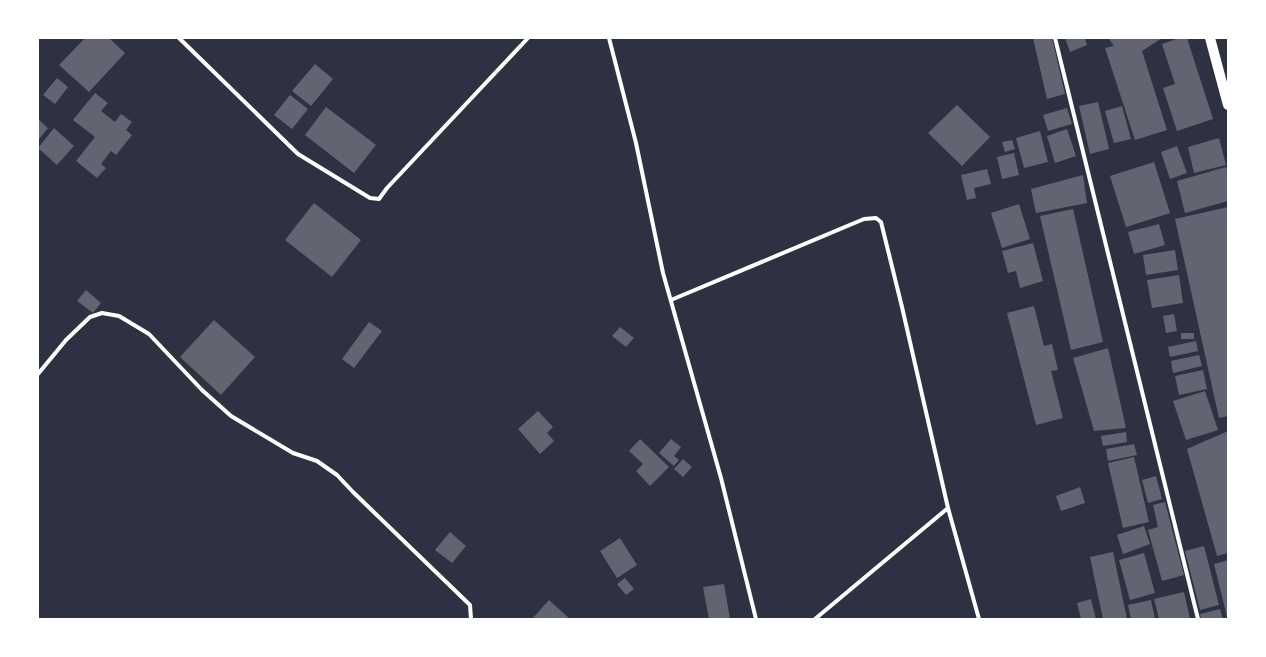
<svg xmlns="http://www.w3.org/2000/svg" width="1266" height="657" viewBox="0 0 1266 657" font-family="'Fira Sans Condensed',sans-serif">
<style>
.building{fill:#626471}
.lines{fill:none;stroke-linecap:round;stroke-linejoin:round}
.minor{stroke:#fff;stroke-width:4}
.primary{stroke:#fff;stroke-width:10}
</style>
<rect width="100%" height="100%" fill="#2d3142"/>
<path class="building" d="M85,38H109L125,53L89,92L59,65Z
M1033,38H1052L1065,94L1047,99Z
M1065,38H1085L1087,45L1070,52Z
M1111,38H1162L1142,51L1167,130L1135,140L1105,48L1114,46L1109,39Z
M1179,38H1187L1213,119L1177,131L1163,88L1175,84L1162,44Z
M315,64L333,79L311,106L292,91Z
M57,78L68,87L55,104L43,95Z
M95,93L108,103L101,111L115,122L121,114L132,122L126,130L132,135L116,155L111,151L101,164L106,168L97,178L76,161L95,137L73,120Z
M290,95L308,109L292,129L274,115Z
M1098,102L1109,149L1090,154L1079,106Z
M957,105L990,137L962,166L928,133Z
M1122,106L1131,139L1114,143L1105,111Z
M326,107L376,145L354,173L305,135Z
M1067,108L1072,124L1048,131L1043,115Z
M38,119L48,128L39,139L38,138Z
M54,128L74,146L57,165L38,148Z
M1067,129L1076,156L1055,163L1047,136Z
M1040,131L1048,162L1024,168L1016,138Z
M1219,138L1226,165L1194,173L1188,147Z
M1012,140L1015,149L1005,152L1002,142Z
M1177,146L1187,173L1170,179L1161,152Z
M1014,153L1019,175L1002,179L997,157Z
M1154,162L1170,213L1126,227L1110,176Z
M1226,167L1228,173V201L1185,213L1177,181Z
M987,169L991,184L974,188L976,198L967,200L961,175Z
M1083,175L1087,203L1036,213L1031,189Z
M314,203L361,240L332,277L285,240Z
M1019,204L1030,239L1002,248L991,213Z
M1228,207V416L1219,418L1175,219Z
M1073,209L1103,342L1071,350L1040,216Z
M1159,224L1165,245L1134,254L1128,232Z
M1033,243L1043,281L1020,288L1016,271L1008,273L1002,251Z
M1175,250L1178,270L1146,275L1143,255Z
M1179,275L1183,303L1152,308L1147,280Z
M86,290L101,303L93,313L77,301Z
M1034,306L1044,346L1052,344L1058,370L1051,371L1063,418L1036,425L1007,313Z
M1174,314L1177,331L1166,333L1163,316Z
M214,320L255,357L221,395L180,357Z
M369,322L382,331L354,368L342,359Z
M620,327L634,338L626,347L612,336Z
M1181,333H1194V339H1181Z
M1196,341L1198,351L1170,357L1168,347Z
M1108,348L1126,428L1094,431L1073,358Z
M1199,355L1202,366L1173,373L1171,361Z
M1203,370L1207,389L1179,395L1175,376Z
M1205,391L1218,430L1186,440L1173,401Z
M538,411L553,427L547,433L554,441L540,454L518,429Z
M1228,431V553L1217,556L1187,449Z
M1126,432L1127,442L1103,446L1101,436Z
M640,439L669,467L650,486L636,471L643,464L629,451Z
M671,439L681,447L674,456L679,460L674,466L659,453Z
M1134,444L1137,455L1108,461L1106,449Z
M1134,457L1149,522L1123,528L1108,463Z
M683,459L692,467L683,477L674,469Z
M1156,476L1162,499L1148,503L1142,480Z
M1080,487L1085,503L1061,511L1056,496Z
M1165,502L1184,575L1162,581L1148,530L1158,527L1153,505Z
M1144,526L1150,544L1123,554L1117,535Z
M450,532L466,546L452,563L435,550Z
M620,538L637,565L617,578L600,551Z
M1204,546L1219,605L1200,610L1185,551Z
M1113,552L1127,619H1103L1090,557Z
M1144,553L1155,593L1130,600L1119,560Z
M1228,560V617H1227L1214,564Z
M625,578L634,589L626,595L617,584Z
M724,584L730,619H709L703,587Z
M1184,592L1190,619H1159L1154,599Z
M1091,599L1096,619H1081L1077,603Z
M549,600L570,619H532Z
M1151,600L1155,619H1131L1128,605Z
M1220,609L1223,619H1201L1200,614Z"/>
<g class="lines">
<path class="minor" d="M179,38L298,154L370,198L379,199L387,188L528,38
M609,38L636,143L663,273L721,478L756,619
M1055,38L1198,619
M671,300L864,219L876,218L881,222L902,307L948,508L979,619
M38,374L66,340L90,317L102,313L119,316L149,334L202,390L231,416L293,453L317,461L337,475L353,492L470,605L471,619
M815,619L948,508"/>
<path class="primary" d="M1210,38L1228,105"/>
</g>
<rect width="1266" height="657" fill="none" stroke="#ffffff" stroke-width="78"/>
</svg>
